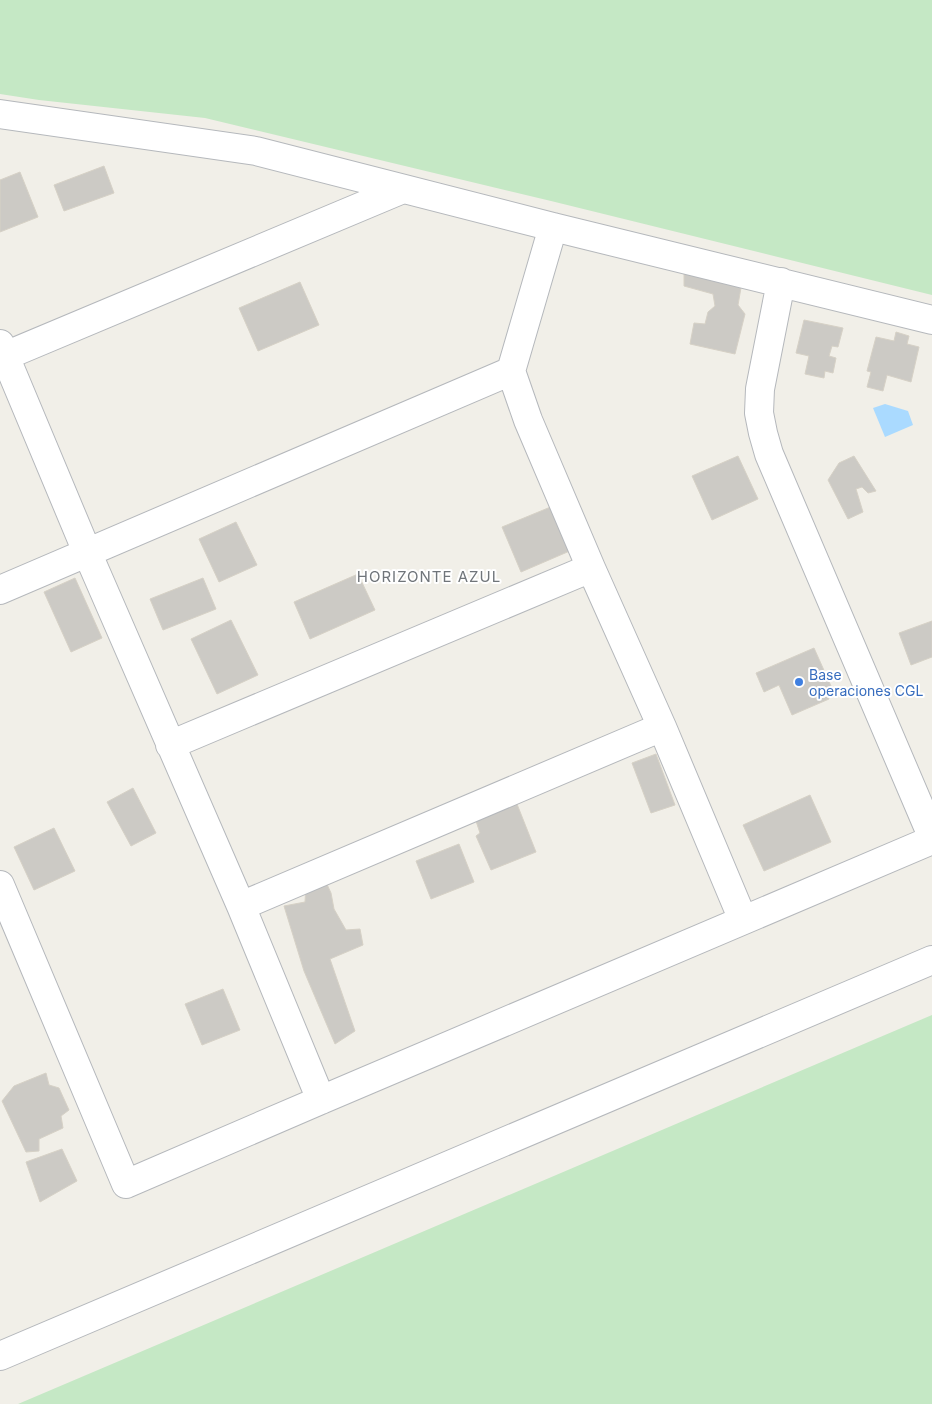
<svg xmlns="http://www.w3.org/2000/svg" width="932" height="1404" viewBox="0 0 932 1404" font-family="Inter,sans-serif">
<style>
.green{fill:#c5e8c5}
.water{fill:#aadaff}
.building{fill:#cccac5;stroke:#d6d1c6}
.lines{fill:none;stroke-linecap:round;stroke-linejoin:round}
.minor-casing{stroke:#b5b8bc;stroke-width:30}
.minor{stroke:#fff;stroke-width:28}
.shop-dot{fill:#3f7fe0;stroke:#fff;stroke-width:2}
.labels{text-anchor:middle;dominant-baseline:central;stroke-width:4;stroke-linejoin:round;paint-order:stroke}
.shop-label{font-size:14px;fill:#366cbe;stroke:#fff;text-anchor:start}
.neighbourhood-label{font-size:15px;letter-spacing:1px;fill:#70757a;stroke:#fff}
</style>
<rect width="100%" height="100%" fill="#f1efe8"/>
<path class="green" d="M0,0H932V295L551,201L205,118L39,100L0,94Z
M932,1015V1404H18Z"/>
<path class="water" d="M885,404L908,411L913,425L885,437L873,408Z"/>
<path class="building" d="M104,166L114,193L64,211L54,185Z
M20,172L38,217L0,232V180Z
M684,271L742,282L738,305L745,314L735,354L690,344L694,323L705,324L708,312L715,306L713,294L684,286Z
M300,282L319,325L258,351L239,308Z
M804,320L843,328L838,347L832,346L829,356L836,358L833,373L825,371L824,378L805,374L809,356L796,353Z
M896,332L909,336L907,344L919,347L911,382L887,375L883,391L867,387L871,372L867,371L876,337L894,341Z
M738,456L758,499L712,520L692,476Z
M854,456L876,491L868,493L862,487L856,489L863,512L848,519L828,480L839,463Z
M553,506L572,550L521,572L502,527Z
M236,522L257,565L219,582L199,539Z
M358,574L375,610L310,639L294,602Z
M75,578L102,638L71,652L44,592Z
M203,578L216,609L163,630L150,599Z
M231,620L258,675L217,694L191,639Z
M932,621V657L911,665L899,633Z
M814,648L831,686L824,688L829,699L792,715L779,685L764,692L756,673Z
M656,754L675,805L651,813L632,763Z
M133,788L156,833L131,846L107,802Z
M810,795L831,842L764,871L743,825Z
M515,799L536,852L491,870L476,836L480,833L475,818Z
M54,828L75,871L34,890L14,847Z
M459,844L474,882L431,899L416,861Z
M325,880L331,893L334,909L346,930L360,929L363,945L330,959L355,1031L335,1044L304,971L284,906L305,902L306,885Z
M223,989L240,1030L202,1045L185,1004Z
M46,1073L49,1085L59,1088L69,1110L61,1116L63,1128L39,1139V1151L26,1152L2,1101L14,1086Z
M62,1149L77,1181L40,1202L26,1162Z"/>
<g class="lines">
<g class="minor-casing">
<path id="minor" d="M0,114L256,151L553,227L932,320
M553,227L511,371L528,420L591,568L662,727L743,920
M781,282L760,389L759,413L763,433L769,454L932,836
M0,344L87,552L241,906L321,1100
M5,356L403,189
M0,590L511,371
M170,745L591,568
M0,885L126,1184L321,1100L932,840
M241,906L662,727
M0,1356L932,960"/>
</g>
<use href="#minor" class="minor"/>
</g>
<circle class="shop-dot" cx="799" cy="682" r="5"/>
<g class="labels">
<g class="shop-label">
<text x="809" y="674">Base<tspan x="809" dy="16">operaciones CGL</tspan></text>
</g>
<g class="neighbourhood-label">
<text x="429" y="576">HORIZONTE AZUL</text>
</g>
</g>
</svg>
